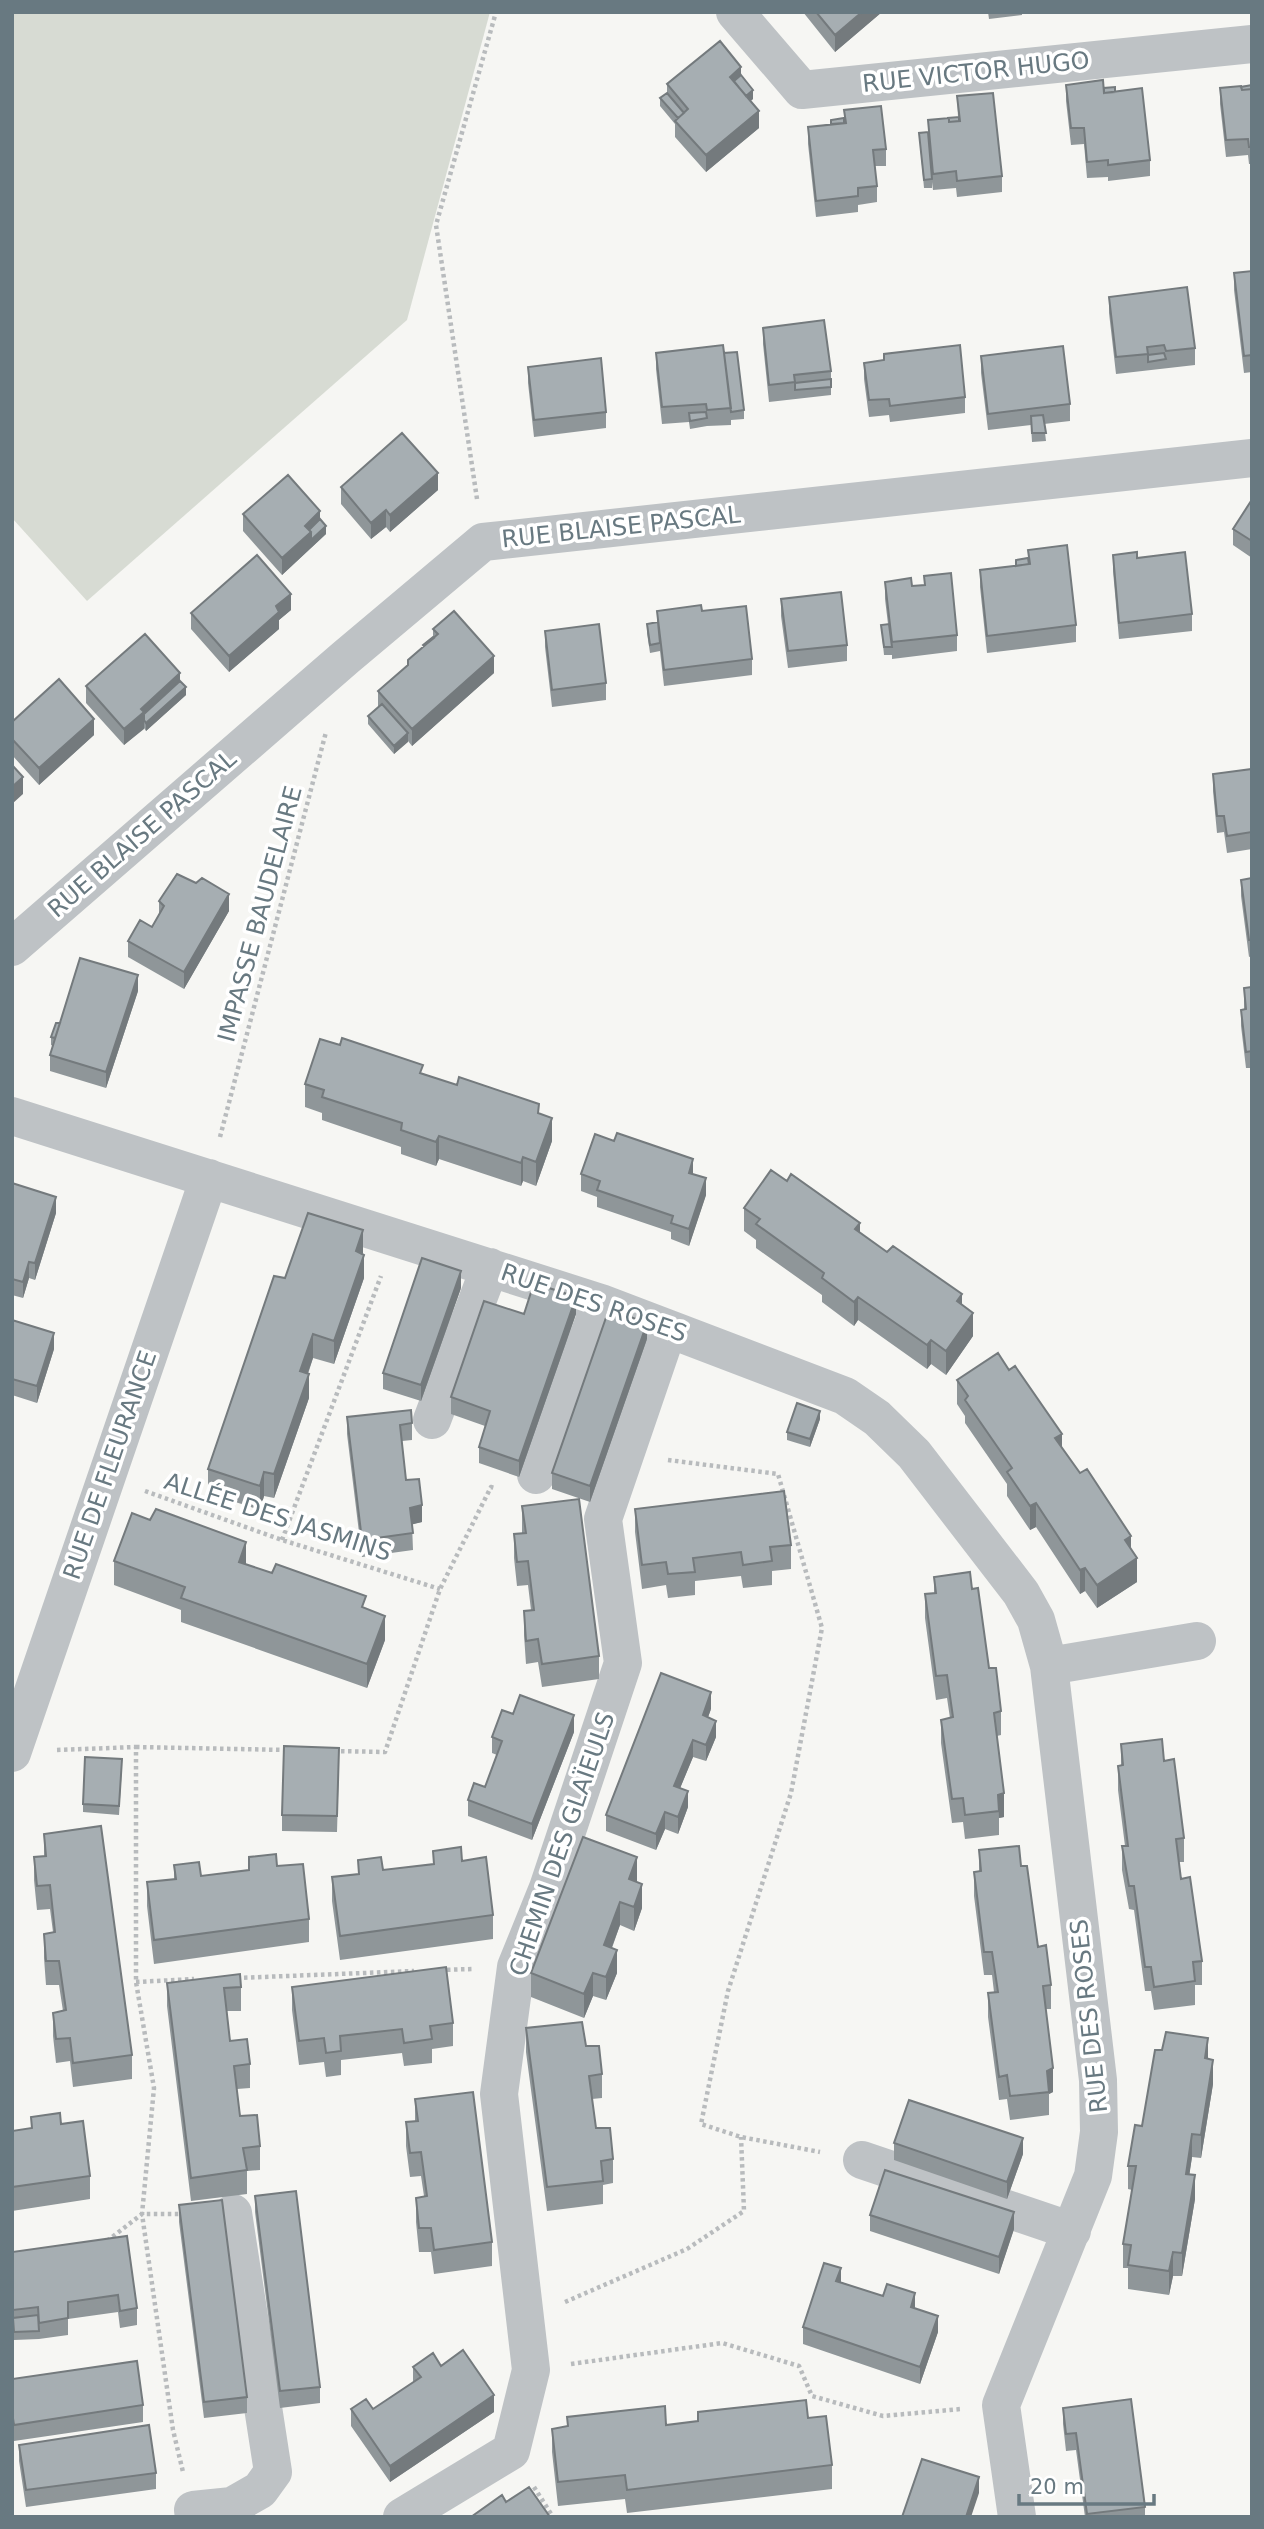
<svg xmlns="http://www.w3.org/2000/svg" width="1264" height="2529" viewBox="0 0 1264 2529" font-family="'DejaVu Sans',sans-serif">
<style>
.green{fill:#d7dbd3}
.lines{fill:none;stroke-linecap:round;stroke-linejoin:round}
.path{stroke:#b8bbbd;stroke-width:4.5;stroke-dasharray:3.5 3.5;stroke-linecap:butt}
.minor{stroke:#bec2c5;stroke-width:38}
.wall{fill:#8f9699}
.shaded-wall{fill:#747a7d}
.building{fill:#a6aeb2;stroke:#747a7d;stroke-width:2}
.labels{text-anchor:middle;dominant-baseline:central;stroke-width:7;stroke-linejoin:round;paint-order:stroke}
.street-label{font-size:24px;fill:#687981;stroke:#fff}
</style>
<rect width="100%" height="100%" fill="#f6f6f3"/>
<path class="green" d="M12,12H490L407,320L87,601L12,518Z"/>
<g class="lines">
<path class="path" d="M477,499L436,225L496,12
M220,1137L326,732
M668,1460L778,1474L822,1628L791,1793L728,1991L701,2124L741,2137L820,2152
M145,1491L282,1540L440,1589
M282,1540L381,1276
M136,1747L287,1750
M57,1750L136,1747V1982L154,2088L142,2214L173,2430L183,2472
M334,1751L385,1752L440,1589L491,1487L495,1488
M440,1970L473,1969
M237,1978L414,1971
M136,1982L194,1979
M107,2241L142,2214H183
M565,2302L687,2249L744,2211L741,2137
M571,2364L722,2343L799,2366L812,2396L883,2416L961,2409
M534,2487L553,2517"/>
<path class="minor" d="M735,12L802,90L1252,44
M12,947L345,658L483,542L1252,458
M12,1116L601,1303L845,1396L877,1418L914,1454L1021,1593L1036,1620L1049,1666L1098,2080L1099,2132L1093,2176L1001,2405L1017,2517
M432,1420L490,1267
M536,1475L601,1303
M1049,1666L1197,1641
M12,1753L209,1178
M862,2160L1072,2231
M194,2517L193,2510L232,2506L260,2490L273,2472L233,2213
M402,2517L511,2451L531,2370L499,2094L516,1967L548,1888L623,1663L603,1519L668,1329"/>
</g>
<path class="wall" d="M803,12H882L835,52Z
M988,12H1022V15L989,19Z
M1250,64H1252V164H1249L1248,155L1226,157L1220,104V88L1251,85Z
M741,67V75L753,99L750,101L759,128L706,172L675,137V124L660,106V98L667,93V84Z
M1066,85L1104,88L1115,92L1150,160V176L1108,181V177L1087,178L1084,144L1071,145L1066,101Z
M957,96L1002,176V192L957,197L956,188L933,190L932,182V188H924L919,133L928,132V120L958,117Z
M844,110L886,149V166H875L877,186V202L858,205V212L816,217L808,144V127L831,124L844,118Z
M1252,271V372L1244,373L1234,290V273Z
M1109,297L1195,348V365L1116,374L1109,313Z
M763,328L831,371V395L769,402L763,344Z
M656,353H724L744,410V419L731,420V425L707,426L690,429L689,422L662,424L656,369Z
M981,356L1070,404V421L1044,424L1046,441L1032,442L1031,425L988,430L981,373Z
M864,363L965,397V413L890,422L889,415L869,417L864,379Z
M528,367L606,412V428L534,437L528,383Z
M341,487L438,490L390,532L386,527L371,539L341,504Z
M1252,501V558L1233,545V529Z
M243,514L320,519L326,534L282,575L243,531Z
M1028,550L1076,625V642L987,653L980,587V570L1016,566L1028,558Z
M1113,555L1137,558L1192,614V631L1119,639L1113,571Z
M885,582L912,586L957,635V651L892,659V654V655H884L881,625L888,624L885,599Z
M781,599L847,645V661L788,668L781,616Z
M291,610L279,620V629L229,672L191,629V613Z
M657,611H702L752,659V675L664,686L660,651L650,653L647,633V624L657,623Z
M433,629L494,673L412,746L408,741L394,754L368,724V716L378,707V691L408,665L423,647V645L433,637Z
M545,631L606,683V700L552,707L545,647Z
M180,681L186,695L146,731L144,728L124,745L86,703V686Z
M12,722L94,735L39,785L12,755Z
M1252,769V849L1227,853L1224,832L1217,833L1213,791V774Z
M1252,878V956L1249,957L1241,896V880Z
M196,883L229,911L184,989L128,957V941L152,927L159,914V901Z
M1252,987V1068H1246L1241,1026V1010L1244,1009V988Z
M138,991L106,1088L50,1071V1055L53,1046L51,1045V1037L60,1023Z
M423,1074L539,1114L552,1141L536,1186L523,1181L521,1186L439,1159L436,1166L401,1154V1147L322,1120V1113L305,1107V1084Z
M581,1174L693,1175L706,1195L689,1246L671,1239V1232L597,1207V1197L581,1191Z
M12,1183L56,1213L35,1280L29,1278L23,1298L12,1295Z
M744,1208L860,1233L962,1305L973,1336L946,1375L931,1364L927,1369L858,1320L854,1326L822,1302V1295L756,1248V1240L744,1231Z
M363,1254L364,1278L334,1364L313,1358L308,1374L309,1398L274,1498L264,1496L260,1510L208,1493V1469L285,1278Z
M461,1288L421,1401L383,1389V1373Z
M524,1314H576L519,1477L479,1463V1447L485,1426L451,1414V1397Z
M12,1320L54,1349L37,1403L12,1395Z
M647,1339L590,1502L552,1489V1473Z
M1009,1370L1131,1549L1137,1582L1097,1608L1085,1591L1080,1594L1036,1527L1030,1530L1007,1496V1484L965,1423V1416L957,1404V1380Z
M347,1417L412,1423V1440L402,1441L406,1480L422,1522L412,1524L413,1550L362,1557L347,1434Z
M820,1419L810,1447L787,1440V1432Z
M522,1506L599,1656V1679L542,1687L538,1662L526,1664L524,1635V1611L531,1610L528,1585L517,1586L514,1558V1534L522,1533Z
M635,1509L791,1545V1569L772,1571V1585L743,1588L741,1576L695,1581V1595L668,1598L666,1585L642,1589L635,1532Z
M114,1561L246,1564L366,1609L385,1640L367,1688L181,1622V1610L114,1585Z
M934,1577L972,1589L989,1668L1001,1711V1735L997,1736L1004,1817L999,1818V1835L965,1839L963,1822L952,1823L941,1743V1720L950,1718L947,1698L936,1700L925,1618V1594L934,1593Z
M711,1709L708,1717L716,1737L706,1761L693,1757L680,1788L688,1807L678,1834L665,1829L656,1850L606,1831V1815Z
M513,1714L574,1732L532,1840L468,1816V1800L485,1787L497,1755L492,1753V1737Z
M1121,1744L1164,1761L1184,1838V1862H1179L1181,1879L1202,1961V1985H1195V2005L1154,2010L1151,1991H1145L1134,1910L1129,1909L1122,1870V1846H1125L1118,1790V1766H1121Z
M339,1764L337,1832L282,1831V1815Z
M122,1767L119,1815L83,1812V1804Z
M44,1834L132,2055V2079L73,2087L70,2061L56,2063L53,2036V2013L63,2011L59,1985H46L44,1958V1934L53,1932L50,1909L37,1910L34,1880V1857L44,1856Z
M979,1850L1021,1866L1038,1947L1051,1985V2009H1046L1053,2092L1049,2094V2115L1010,2120L1007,2099L999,2100L988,2017V1993L994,1992L992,1975H984L974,1896V1872L979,1871Z
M433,1851L462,1861L493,1915V1939L340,1960L332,1901V1877L358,1874V1860L383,1870L433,1864Z
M249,1857L277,1866L309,1919V1942L154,1964L147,1906V1882L174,1879V1865L201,1876L249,1870Z
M637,1882L642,1908L634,1931L620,1925L612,1948L617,1973L606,2000L593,1996L584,2018L531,1997V1973Z
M167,1983L241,1987V2011H227L230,2041L250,2064V2088L237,2089L240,2116L260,2146V2170L247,2171V2194L191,2201L167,2006Z
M292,1987L453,2023V2046L432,2049V2063L404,2066L402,2053L341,2060V2075L326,2077L324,2062L299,2065L292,2010Z
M526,2028L586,2046L602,2074V2098L592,2099L596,2128L613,2159V2183L603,2185V2204L547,2211L526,2052Z
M1208,2059L1213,2084L1201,2158L1192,2157L1189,2175L1195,2199L1182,2276H1173L1169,2295L1128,2289V2268H1123V2244L1132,2190L1128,2189V2166L1142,2126Z
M415,2099L492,2242V2266L434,2274L431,2252H419L416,2222V2198L424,2196L421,2176L410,2177L406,2146V2122L415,2121Z
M61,2124L90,2176V2199L12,2211V2131Z
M894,2143L1023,2154L1007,2199L894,2160Z
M255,2196L320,2387V2403L280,2408L255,2212Z
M179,2205L247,2397V2413L204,2418L179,2222Z
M870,2215L1014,2229L999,2274L870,2231Z
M127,2236L137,2308V2325L120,2328L118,2312L68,2319V2335L39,2339L14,2340L12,2318V2252Z
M841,2282L915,2308L938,2332L920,2384L803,2344V2327Z
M441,2366L494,2412L390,2482L351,2426V2409H373L413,2382V2367Z
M12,2379L143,2405V2422L14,2441L12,2428Z
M1063,2408L1145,2507V2517H1085L1076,2450L1066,2451L1063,2424Z
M698,2412L808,2418L832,2465V2489L627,2513L625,2499L558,2506L552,2452V2429L567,2427V2417L666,2425L698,2421Z
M19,2445L156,2473V2489L26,2507L19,2461Z"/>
<path class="shaded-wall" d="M862,12H882L835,52V35Z
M741,67V84L730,85V77Z
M753,90V99L742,108V100Z
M759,111V128L706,172V155Z
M438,473V490L390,532V515Z
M386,510V527L371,539V523Z
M320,511V527L326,526V534L282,575V558L305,526Z
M291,594V610L279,620V629L229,672V656L276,606Z
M494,656V673L412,746V729Z
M180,673V689L144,720V729L124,745V729L141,709Z
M186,687V695L146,731V723Z
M94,719V735L39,785V768Z
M408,733V742L394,754V746Z
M23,777V794L12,804V787Z
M229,894V911L184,989V972Z
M138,975V991L106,1088V1072Z
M552,1118V1141L536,1186V1162Z
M439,1136V1159L436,1166V1142Z
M523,1157V1181L521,1186V1163Z
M693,1159V1176L689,1173Z
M706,1178V1195L689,1246V1229Z
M56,1197V1213L35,1280V1263Z
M860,1223V1246L855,1229Z
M363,1230V1254L356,1251Z
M364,1255V1278L334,1364V1341Z
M29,1262V1278L23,1298V1282Z
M461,1271V1288L421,1401V1385Z
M962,1294V1318L957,1301Z
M576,1297V1314L519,1477V1461Z
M858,1297V1320L854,1326V1302Z
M973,1313V1336L946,1375V1351Z
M647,1323V1339L590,1502V1486Z
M54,1333V1349L37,1403V1386Z
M313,1334V1358L300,1395V1371Z
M931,1340V1364L927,1369V1345Z
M309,1374V1398L274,1498V1474Z
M820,1411V1419L810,1447V1439Z
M1062,1434V1458L1055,1438Z
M264,1472V1496L260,1510V1486Z
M1036,1503V1527L1030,1530V1506Z
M422,1505V1522L410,1525V1508Z
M1131,1536V1560L1125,1540Z
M246,1542V1566L239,1562Z
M1137,1558V1582L1097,1608V1585Z
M1085,1568V1591L1080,1594V1570Z
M385,1616V1640L367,1688V1664Z
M711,1692V1709L703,1731V1715Z
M574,1715V1732L532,1840V1824Z
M716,1721V1737L706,1761V1745Z
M693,1740V1757L674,1803V1786Z
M688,1791V1807L678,1834V1817Z
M1004,1793V1817L999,1818L998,1795Z
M665,1812V1829L656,1850V1834Z
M637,1857V1881L629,1902V1879Z
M642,1884V1908L634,1931V1907Z
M620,1902V1925L604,1968V1945Z
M617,1950V1973L606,2000V1977Z
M593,1973V1996L584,2018V1994Z
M1208,2038V2062L1205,2058Z
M1213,2060V2084L1201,2158V2135Z
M1053,2068V2092L1049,2094L1047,2071Z
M1192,2134V2157L1186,2198V2174Z
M1023,2138V2154L1007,2199V2182Z
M1195,2175V2199L1182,2276V2253Z
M1014,2212V2229L999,2274V2257Z
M1173,2252V2276L1169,2295V2271Z
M841,2268V2284L836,2281Z
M915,2293V2309L911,2307Z
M938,2316V2332L920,2384V2367Z
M494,2395V2412L390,2482V2466Z
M979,2477V2493L971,2517H966Z"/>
<path class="building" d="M816,12H862L835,35Z
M720,41L741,67L730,77L759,111L706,155L675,121L688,109L667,84Z
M741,75L753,90L746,96L734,81Z
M1103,80L1104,93L1142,88L1150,160L1108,165V160L1087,162L1084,128H1071L1066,85Z
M1252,85V89L1242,90L1241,87Z
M1241,86L1242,90L1252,89V147H1249L1248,139L1226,140L1220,88Z
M1115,87V92L1104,93V88Z
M667,93L684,113L678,118L660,98Z
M993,93L1002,176L957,181L956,171L933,174L928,120L949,118V122L960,121L957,96Z
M881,106L886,149L873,150L877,186L858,188V196L816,201L808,127L846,123L844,110Z
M959,117V121L949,122V118H947Z
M844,118V123L831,124V120Z
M928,132L932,179L924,180L919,133Z
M1252,271V355L1244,356L1234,273Z
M1187,287L1195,348L1166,351L1164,345L1147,347L1148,354L1116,357L1109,297Z
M824,320L831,371L794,375L795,382L769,385L763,328Z
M723,345L731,408L707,410L706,404L662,407L656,353Z
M960,345L965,397L890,406L889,399L869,400L864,363L884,360V354Z
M1063,346L1070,404L988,414L981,356Z
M737,352L744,410L731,412L724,353Z
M1164,353L1166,359L1148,362V355Z
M601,358L606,412L534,420L528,367Z
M831,379V387L795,390V383Z
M706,412L707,418L690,421L689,413Z
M1043,415L1046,433H1032L1031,416Z
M402,433L438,473L390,515L386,510L371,523L341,487Z
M288,475L320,511L305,526L311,532L282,558L243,514Z
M1251,501H1252V541L1233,529Z
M320,519L326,526L311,540V532L309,530Z
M1067,545L1076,625L987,636L980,570L1030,564L1028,550Z
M1137,552V558L1185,552L1192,614L1119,623L1113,555Z
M257,555L291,594L276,606L279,612L229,656L191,613Z
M1028,558L1029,564L1016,566V560Z
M951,573L957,635L892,642L885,582L911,578L912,586L925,585L924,576Z
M841,592L847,645L788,651L781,599Z
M701,605L702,611L746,606L752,659L664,670L657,611Z
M454,611L494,656L412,729L378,691L408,665V660L438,634L433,629Z
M658,622L660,643L650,645L647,624Z
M599,624L606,683L552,690L545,631Z
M889,624L892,647H884L881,625Z
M145,634L180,673L141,709L144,712L124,729L86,686Z
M433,637L434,638L424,646L423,645Z
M59,679L94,719L39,768L12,739V722Z
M180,681L186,687L146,723L144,720V714Z
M382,704L408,733L394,746L368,716Z
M12,765L23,777L12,787Z
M1252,769V832L1227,836L1224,816H1217L1213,774Z
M177,874L196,883L202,878L229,894L184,972L128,941L140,920L152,927L164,906L159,901Z
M1252,878V940H1249L1241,880Z
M80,958L138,975L106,1072L50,1055Z
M1252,987V1051L1246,1052L1241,1010L1246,1009L1244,988Z
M56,1023H60L55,1038L51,1037Z
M342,1038L423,1065L420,1073L457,1085L459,1077L539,1104L538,1113L552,1118L536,1162L523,1157L521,1163L439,1136L436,1142L401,1130L402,1123L322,1097L324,1090L305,1084L320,1039L340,1045Z
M617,1133L693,1159L689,1173L706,1178L689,1229L671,1223L673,1216L597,1190L600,1181L581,1174L595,1134L614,1141Z
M771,1170L787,1181L791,1174L860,1223L855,1229L887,1252L893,1246L962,1294L957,1301L973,1313L946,1351L931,1340L927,1345L858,1297L854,1302L822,1278L824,1273L756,1224L760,1219L744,1208Z
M12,1183L56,1197L35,1263L29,1262L23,1282L12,1279Z
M308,1213L363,1230L356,1251L364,1255L334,1341L313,1334L300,1371L309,1374L274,1474L264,1472L260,1486L208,1469L274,1276L285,1278Z
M422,1258L461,1271L421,1385L383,1373Z
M534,1283L576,1297L519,1461L479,1447L490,1411L451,1397L484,1301L524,1314Z
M609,1309L647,1323L590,1486L552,1473Z
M12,1320L54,1333L37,1386L12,1379Z
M998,1353L1009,1370L1015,1366L1062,1434L1055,1438L1080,1473L1087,1469L1131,1536L1125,1540L1137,1558L1097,1585L1085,1568L1080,1570L1036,1503L1030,1506L1007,1472L1012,1468L965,1400L968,1396L957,1380Z
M797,1403L820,1411L810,1439L787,1432Z
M411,1410L412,1423L400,1425L406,1480L419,1479L422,1505L410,1508L413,1533L362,1540L347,1417Z
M784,1491L791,1545L770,1547L772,1561L743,1565L741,1552L693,1558L695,1572L668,1574L666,1562L642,1565L635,1509Z
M579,1499L599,1656L542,1664L538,1639L526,1641L524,1611L534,1610L528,1561L517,1562L514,1534L526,1533L522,1506Z
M156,1509L246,1542L239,1562L272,1573L276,1564L366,1596L362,1607L385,1616L367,1664L181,1598L185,1587L114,1561L132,1513L150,1520Z
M970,1572L972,1589L978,1588L989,1668H996L1001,1711L994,1713L1004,1793L998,1795L999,1811L965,1815L963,1798L952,1799L941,1720L953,1717L947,1675L936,1676L925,1594L936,1593L934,1577Z
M661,1673L711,1692L703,1715L716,1721L706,1745L693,1740L674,1786L688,1791L678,1817L665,1812L656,1834L606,1815Z
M520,1695L574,1715L532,1824L468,1800L474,1783L485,1787L502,1741L492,1737L502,1710L513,1714Z
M1162,1739L1164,1761L1174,1759L1184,1838L1176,1839L1181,1879L1190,1877L1202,1961L1193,1962L1195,1981L1154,1987L1151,1967H1145L1134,1886H1129L1122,1846H1128L1118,1766L1123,1765L1121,1744Z
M284,1746L339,1748L337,1816L282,1815Z
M85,1757L122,1759L119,1806L83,1804Z
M101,1826L132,2055L73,2063L70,2038L56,2039L53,2013L66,2010L59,1961H46L44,1934L55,1932L50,1885L37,1886L34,1857L46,1856L44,1834Z
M583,1837L637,1857L629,1879L642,1884L634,1907L620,1902L604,1945L617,1950L606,1977L593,1973L584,1994L531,1973Z
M1019,1846L1021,1866H1027L1038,1947L1046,1945L1051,1985L1043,1986L1053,2068L1047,2071L1049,2092L1010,2096L1007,2075L999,2077L988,1993L998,1992L992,1952H984L974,1872L981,1871L979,1850Z
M461,1847L462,1861L486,1857L493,1915L340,1936L332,1877L359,1874L358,1860L381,1857L383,1870L434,1864L433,1851Z
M276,1854L277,1866L303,1864L309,1919L154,1940L147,1882L176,1879L174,1865L199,1862L201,1876L249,1870V1857Z
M446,1967L453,2023L430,2026L432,2039L404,2043L402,2029L340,2036L341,2051L326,2053L324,2038L299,2041L292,1987Z
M240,1974L241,1987L224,1988L230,2041L247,2039L250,2064L234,2066L240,2116L257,2115L260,2146L243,2148L247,2170L191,2178L167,1983Z
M582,2022L586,2046H599L602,2074L589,2076L596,2128H610L613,2159L601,2161L603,2181L547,2187L526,2028Z
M1166,2032L1208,2038L1205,2058L1213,2060L1201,2135L1192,2134L1186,2174L1195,2175L1182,2253L1173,2252L1169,2271L1128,2265L1131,2245L1123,2244L1136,2166H1128L1135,2125L1142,2126L1155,2050H1162Z
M473,2092L492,2242L434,2250L431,2228H419L416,2198L427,2196L421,2152L410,2153L406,2122L418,2121L415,2099Z
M909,2100L1023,2138L1007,2182L894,2143Z
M60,2113L61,2124L83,2121L90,2176L12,2187V2131L32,2128L31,2117Z
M885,2170L1014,2212L999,2257L870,2215Z
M296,2191L320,2387L280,2391L255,2196Z
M222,2200L247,2397L204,2402L179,2205Z
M127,2236L137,2308L120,2311L118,2295L68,2302V2318L39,2323L38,2307L13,2310L12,2301V2252Z
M824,2263L841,2268L836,2281L883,2296L887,2284L915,2293L911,2307L938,2316L920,2367L803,2327Z
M38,2315L39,2331L14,2332L13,2318Z
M463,2350L494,2395L390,2466L351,2409L366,2399L373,2409L421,2377L413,2367L433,2353L441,2366Z
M137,2361L143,2405L14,2425L12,2412V2379Z
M1131,2399L1145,2507L1087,2514L1076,2433L1066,2434L1063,2408Z
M806,2400L808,2418L826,2416L832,2465L627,2490L625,2475L558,2482L552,2429L568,2426L567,2417L665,2406L666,2425L698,2421V2412Z
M149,2425L156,2473L26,2490L19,2445Z
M922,2459L979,2477L966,2517H902Z
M529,2487L550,2517H471L502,2495L506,2502Z"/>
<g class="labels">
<g class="street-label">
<text transform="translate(976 72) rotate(-6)">RUE VICTOR HUGO</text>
<text transform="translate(621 527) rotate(-6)">RUE BLAISE PASCAL</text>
<text transform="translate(142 834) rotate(-41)">RUE BLAISE PASCAL</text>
<text transform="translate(260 914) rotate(-75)">IMPASSE BAUDELAIRE</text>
<text transform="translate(594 1303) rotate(19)">RUE DES ROSES</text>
<text transform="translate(110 1465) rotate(-71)">RUE DE FLEURANCE</text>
<text transform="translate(278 1517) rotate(18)">ALLÉE DES JASMINS</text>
<text transform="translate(562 1844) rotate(-71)">CHEMIN DES GLAÏEULS</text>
<text transform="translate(1089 2016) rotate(-96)">RUE DES ROSES</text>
</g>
</g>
<rect width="1264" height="2529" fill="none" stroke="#687981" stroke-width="28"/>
<path d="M1019 2494v10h135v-10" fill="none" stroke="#687981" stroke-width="3.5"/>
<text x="1030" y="2494" font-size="21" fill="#687981" stroke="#ffffff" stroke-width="5" paint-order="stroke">20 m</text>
</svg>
